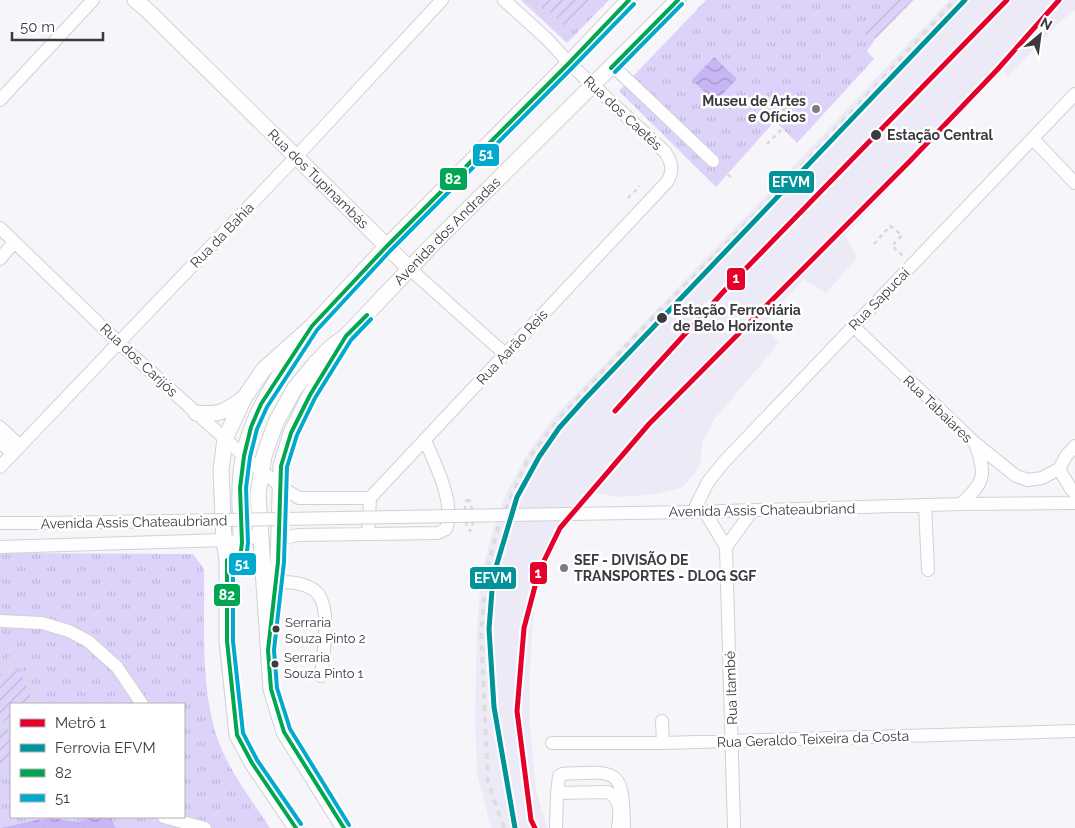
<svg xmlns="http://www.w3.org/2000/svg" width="1075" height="828" viewBox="0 0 1075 828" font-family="Raleway,sans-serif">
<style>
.built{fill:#edeaf7}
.park{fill:url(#park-tufts);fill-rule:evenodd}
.garden{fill:url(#garden-furrows)}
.water{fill:url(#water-waves)}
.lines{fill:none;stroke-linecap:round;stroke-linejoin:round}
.minor-casing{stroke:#d1d0d4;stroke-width:14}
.major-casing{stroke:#d1d0d4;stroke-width:17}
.path{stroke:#d8d8da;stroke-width:2.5;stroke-dasharray:4 4;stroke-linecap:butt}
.minor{stroke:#fefefe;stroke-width:12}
.major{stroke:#fefefe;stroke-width:15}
.rail{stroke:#dddddf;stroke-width:4;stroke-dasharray:6 6;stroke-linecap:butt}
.minor-bridge-casing{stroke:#d1d0d4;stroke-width:14;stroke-linecap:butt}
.minor-bridge{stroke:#fefefe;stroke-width:12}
.bus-1-casing{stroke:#fff;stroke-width:8}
.bus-2-casing{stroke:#fff;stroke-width:8}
.bus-1{stroke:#00a651;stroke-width:4}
.bus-2{stroke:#00a9ce;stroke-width:4}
.rail-1-casing{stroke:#fff;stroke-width:9}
.rail-1{stroke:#00939a;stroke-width:5}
.metro-1-casing{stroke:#fff;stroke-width:9}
.metro-1{stroke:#e4002b;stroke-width:5}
.poi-dot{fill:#7c7c80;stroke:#fff;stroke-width:2}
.stop-dot{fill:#3b3b3f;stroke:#fff;stroke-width:2}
.labels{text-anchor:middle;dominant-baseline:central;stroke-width:5;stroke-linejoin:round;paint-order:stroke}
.bus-label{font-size:13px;fill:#3b3b3f;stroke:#fff;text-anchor:start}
.poi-label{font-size:14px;font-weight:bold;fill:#3b3b3f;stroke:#fff;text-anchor:end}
.street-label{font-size:14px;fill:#3b3b3f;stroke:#fff}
.stop-label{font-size:14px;font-weight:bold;fill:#3b3b3f;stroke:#fff;text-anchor:start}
.line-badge{stroke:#fff;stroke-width:2}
.badge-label{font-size:14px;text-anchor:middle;font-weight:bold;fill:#fff}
</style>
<defs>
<pattern id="park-tufts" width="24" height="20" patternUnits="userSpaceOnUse" patternTransform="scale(1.25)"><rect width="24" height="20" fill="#ddd3fa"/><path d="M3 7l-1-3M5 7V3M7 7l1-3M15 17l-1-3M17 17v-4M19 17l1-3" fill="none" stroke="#bfb6d7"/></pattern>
<pattern id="garden-furrows" width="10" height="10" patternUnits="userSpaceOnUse" patternTransform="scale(1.25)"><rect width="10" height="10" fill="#ddd3fa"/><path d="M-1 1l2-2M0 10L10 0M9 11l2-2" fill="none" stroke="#bfb6d7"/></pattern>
<pattern id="water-waves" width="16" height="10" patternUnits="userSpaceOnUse" patternTransform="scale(1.25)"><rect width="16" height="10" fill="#c7b5f4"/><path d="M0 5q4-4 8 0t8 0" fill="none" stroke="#a394c7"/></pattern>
</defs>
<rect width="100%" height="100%" fill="#f6f5fa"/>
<path class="built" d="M949,0H1075V10L1060,22L1008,76L1003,71L845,235L857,258L826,293L804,279L763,325L779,343L714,420L702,443L701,462L694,474L683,487L656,494L620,497L595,493L563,533L539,583L533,619L530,671V726L533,759L536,790L547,828H491L477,774L475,717L477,631L481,575L493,530L506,494L529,451L556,415L776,185Z"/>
<path class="park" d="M521,0H609L567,43Z
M706,0H914L876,38L867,51L874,59L797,143L775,121L716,187L619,91Z
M0,553L193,554L204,569C205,627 199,696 222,750C234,778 254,803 270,828H0ZM11,704H184V817H11Z"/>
<path class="garden" d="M544,0H590L591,1L566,28L541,4Z
M890,0H912L876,38L872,37L869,39L864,34L866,31L864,27L877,14L880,18L887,11L886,5Z
M11,667C24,672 29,692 33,704H11V722L0,720V675Z
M0,728L11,730V757L3,766H0Z"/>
<path class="water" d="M714,57L737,79L715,102L692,80Z
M89,817H110L116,828H0C19,825 38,817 59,819C70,820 80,826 89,817Z"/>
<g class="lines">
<g class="minor-casing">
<path id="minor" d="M613,66L713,161
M0,100L93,0
M1033,139L1075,183
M0,228L119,343L244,456L281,487L299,498H370
M0,259L14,242
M410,269L505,354
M853,326L975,443L1016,476L1028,480L1042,478L1059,469
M0,427L20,446
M0,442L13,454
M0,467L296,157L442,0
M1059,469L1071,489L1075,493
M1059,469L1066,456L1075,446
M961,504C986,481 986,474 975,443
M925,505L928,570
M691,512L961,504L1075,503
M693,512L708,482L723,463L1075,94
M705,512L726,547L734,828
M0,523H44
M368,534L370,498L667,182C674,170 672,163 665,152L569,63L548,40L504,0
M278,539L298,535L438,533L446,529C456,504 435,464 425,440
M0,547L224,540L242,543L260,532
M726,547L752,511
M276,582C288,582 303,582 314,590C333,603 323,655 321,676
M0,621L42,623L69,631L88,641L117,667L142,704
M662,721L663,743
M552,743H663L1075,731
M164,817L205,828
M556,828L557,793
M618,828C620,814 622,800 608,792L557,793L559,776L562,774C619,771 623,768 624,828"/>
</g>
<g class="major-casing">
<g id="major">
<path id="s1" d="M135,0L146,9L410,269"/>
<path d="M196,413C217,415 224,413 241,400"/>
<path d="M227,560L240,558C243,535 239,512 240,489C241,431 268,392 299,346"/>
<path d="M272,614L278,562L281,466L291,433L310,395L341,345"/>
<path d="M296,828L252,763L237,735L227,641V560L224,540L221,470L225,439L244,398L264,369L312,326L386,247L569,63L629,0"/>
<path id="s2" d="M344,828L284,732L271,689L258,494L264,456L276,422L295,388L314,365L331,347L346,336L434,243L678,0"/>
</g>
</g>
<path class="path" d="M529,0L565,35L596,2V0
M534,5L539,0
M767,144L783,128
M722,169L733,179
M628,198L640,186
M874,244L890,226L902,235L892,246L903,256
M467,500L470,501C473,510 475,524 470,531C464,524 463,509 467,500Z
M0,653C25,665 31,679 37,704
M0,669L14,660
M0,723L11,725
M0,771L11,766
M120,817L126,828"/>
<use href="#minor" class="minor"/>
<use href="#major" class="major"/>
<path class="rail" d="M504,828L488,782L481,633L487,570L499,524L527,461L558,420L636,335L780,189L955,0"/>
<g class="minor-bridge-casing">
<path id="minor-bridge" d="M44,523L691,512"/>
</g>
<use href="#minor-bridge" class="minor-bridge"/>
<g class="bus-1-casing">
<path id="bus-1" d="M611,68L678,0
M296,828L252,763L237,735L227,641V560L240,558L242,543L240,488L244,456L251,427L261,404L312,326L386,247L569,63L629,0
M344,828L284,732L271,689L268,650L278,562L281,466L291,433L310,395L346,336L367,315"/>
</g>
<g class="bus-2-casing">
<path id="bus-2" d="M615,72L682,4
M301,824L257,760L243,733L233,641V565L243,564L246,559L248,543L246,488L250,457L257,429L267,407L317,330L390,251L573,67L634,4
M349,825L290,729L277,688L274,650L284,562L287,467L297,435L315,398L351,340L371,319"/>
</g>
<use href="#bus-1" class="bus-1"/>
<use href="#bus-2" class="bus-2"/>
<g class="rail-1-casing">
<path id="rail-1" d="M515,828L494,707L489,629L493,577L517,497L539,457L559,428L584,400L965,0"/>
</g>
<use href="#rail-1" class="rail-1"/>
<g class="metro-1-casing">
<path id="metro-1" d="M615,411L725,290L1007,0
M535,828L531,820L517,711L524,628L539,571L560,528L649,424L910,161L997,70L1059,0"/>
</g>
<use href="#metro-1" class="metro-1"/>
</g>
<g class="poi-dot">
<circle cx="816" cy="109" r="5"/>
<circle cx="564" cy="568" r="5"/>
</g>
<g class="stop-dot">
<circle cx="876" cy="135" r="6"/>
<circle cx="662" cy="318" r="6"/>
<circle cx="276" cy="629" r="4.5"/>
<circle cx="275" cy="664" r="4.5"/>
</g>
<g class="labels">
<g class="bus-label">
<text x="285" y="622">Serraria<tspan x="285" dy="16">Souza Pinto 2</tspan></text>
<text x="284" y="657">Serraria<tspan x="284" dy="16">Souza Pinto 1</tspan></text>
</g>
<g class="poi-label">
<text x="806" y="101">Museu de Artes<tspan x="806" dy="16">e Ofícios</tspan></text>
<text x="574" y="560" text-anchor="start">SEF - DIVISÃO DE<tspan x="574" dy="16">TRANSPORTES - DLOG SGF</tspan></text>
</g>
<g class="street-label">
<text transform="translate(623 113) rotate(43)">Rua dos Caetés</text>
<text stroke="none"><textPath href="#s1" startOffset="256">Rua dos Tupinambás</textPath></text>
<text stroke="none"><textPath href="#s2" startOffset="686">Avenida dos Andradas</textPath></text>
<text transform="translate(222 235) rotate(-46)">Rua da Bahia</text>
<text transform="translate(879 299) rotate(-46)">Rua Sapucaí</text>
<text transform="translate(512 347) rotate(-47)">Rua Aarão Reis</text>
<text transform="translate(139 360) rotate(43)">Rua dos Carijós</text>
<text transform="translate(938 409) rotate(44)">Rua Tabaiares</text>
<text transform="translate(762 510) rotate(-1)">Avenida Assis Chateaubriand</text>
<text transform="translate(134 522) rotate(-1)">Avenida Assis Chateaubriand</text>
<text transform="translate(731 688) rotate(-92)">Rua Itambé</text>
<text transform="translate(813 739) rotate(-2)">Rua Geraldo Teixeira da Costa</text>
</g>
<g class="stop-label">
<text x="887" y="135">Estação Central</text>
<text x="673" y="310">Estação Ferroviária<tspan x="673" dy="16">de Belo Horizonte</tspan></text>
</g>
</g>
<g class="line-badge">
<rect x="472" y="143" width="28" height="24" rx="5" fill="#00a9ce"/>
<rect x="439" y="167" width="29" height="24" rx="5" fill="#00a651"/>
<rect x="768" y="170" width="47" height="24" rx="5" fill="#00939a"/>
<rect x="726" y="267" width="20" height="24" rx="5" fill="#e4002b"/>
<rect x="228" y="552" width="29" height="24" rx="5" fill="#00a9ce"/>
<rect x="529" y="561" width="19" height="24" rx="5" fill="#e4002b"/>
<rect x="469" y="566" width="48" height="24" rx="5" fill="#00939a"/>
<rect x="213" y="583" width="28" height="24" rx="5" fill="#00a651"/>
</g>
<g class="badge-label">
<text x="486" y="159">51</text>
<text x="453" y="184">82</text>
<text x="791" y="187">EFVM</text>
<text x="736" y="283">1</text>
<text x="242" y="569">51</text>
<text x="538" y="578">1</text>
<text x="493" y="583">EFVM</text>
<text x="227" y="600">82</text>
</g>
<rect x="10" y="703" width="175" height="115" fill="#ffffff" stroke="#b1b1b2"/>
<rect x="20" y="719" width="25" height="8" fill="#e4002b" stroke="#b1b1b2"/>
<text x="55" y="728" font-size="15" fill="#3b3b3f">Metrô 1</text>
<rect x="20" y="744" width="25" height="8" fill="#00939a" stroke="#b1b1b2"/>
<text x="55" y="753" font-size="15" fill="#3b3b3f">Ferrovia EFVM</text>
<rect x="20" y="769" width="25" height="8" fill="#00a651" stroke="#b1b1b2"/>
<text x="55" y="778" font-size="15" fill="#3b3b3f">82</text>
<rect x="20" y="794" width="25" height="8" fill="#00a9ce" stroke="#b1b1b2"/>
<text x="55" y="803" font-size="15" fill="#3b3b3f">51</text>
<g transform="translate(1040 35) rotate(29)" stroke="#ffffff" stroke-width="4" paint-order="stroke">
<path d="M0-4L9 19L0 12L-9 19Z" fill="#3b3b3f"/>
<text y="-8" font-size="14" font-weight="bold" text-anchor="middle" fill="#3b3b3f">N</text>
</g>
<path d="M12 32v8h91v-8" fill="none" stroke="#3b3b3f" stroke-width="2.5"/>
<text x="20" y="32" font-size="15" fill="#3b3b3f" stroke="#ffffff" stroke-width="4" paint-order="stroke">50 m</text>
</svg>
